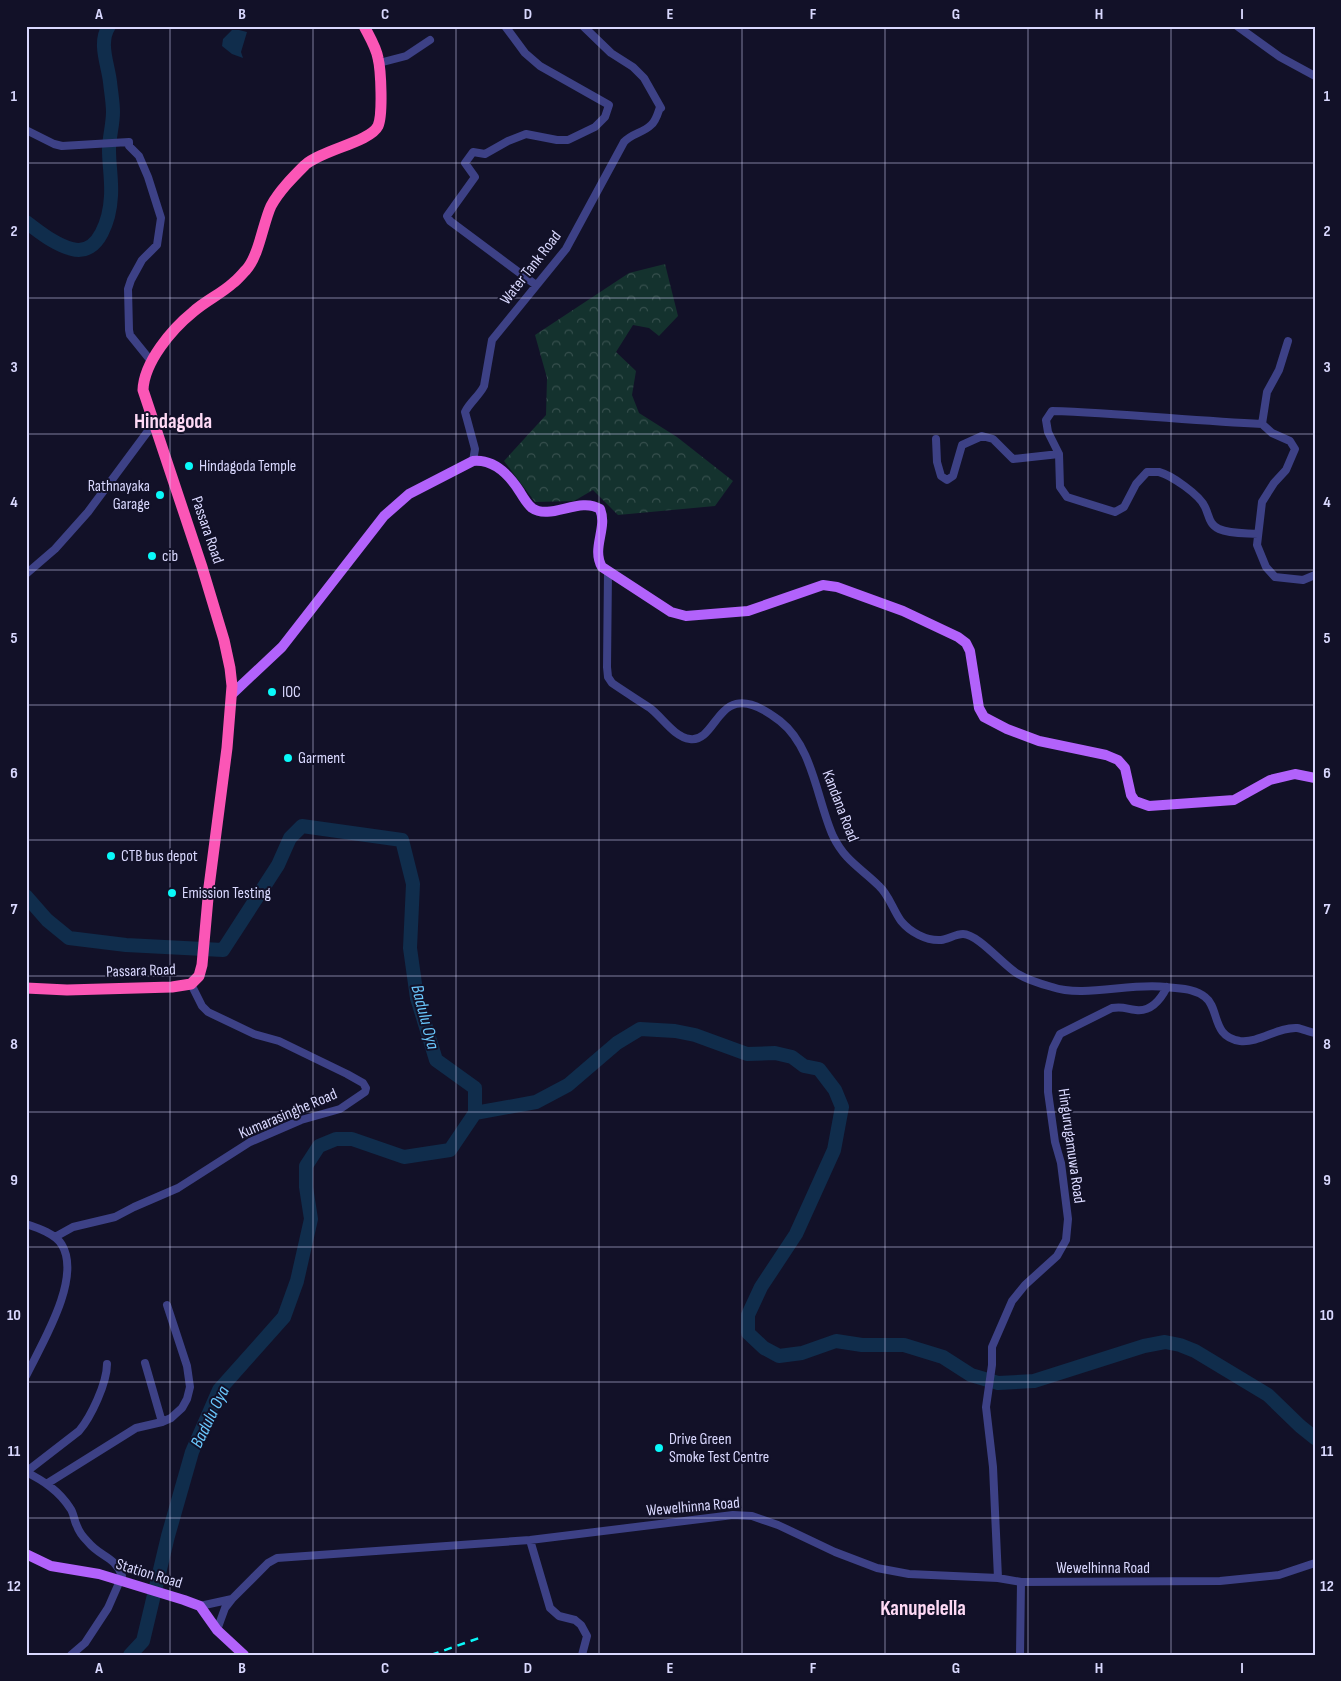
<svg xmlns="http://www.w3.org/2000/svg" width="1341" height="1681" viewBox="0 0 1341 1681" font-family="'Sofia Sans Condensed',sans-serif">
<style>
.forest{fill:url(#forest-crowns)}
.water{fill:#102d4c}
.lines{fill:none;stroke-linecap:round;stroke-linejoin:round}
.river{stroke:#102d4c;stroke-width:14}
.minor{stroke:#3d4186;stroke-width:8}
.major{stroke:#b262fb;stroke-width:10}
.highway{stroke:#fb56b6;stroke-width:11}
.rail{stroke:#09f9f9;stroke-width:2.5;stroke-dasharray:8 6;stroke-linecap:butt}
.grid{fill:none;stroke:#d9d8fe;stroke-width:1;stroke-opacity:0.55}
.poi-dot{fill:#09f9f9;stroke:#121128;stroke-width:2}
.labels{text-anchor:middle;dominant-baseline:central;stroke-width:4;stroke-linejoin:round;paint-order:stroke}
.street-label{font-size:16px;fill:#d9d8fe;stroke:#121128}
.poi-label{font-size:16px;fill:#d9d8fe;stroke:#121128;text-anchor:start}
.water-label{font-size:18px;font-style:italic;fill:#69c6fb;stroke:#121128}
.district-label{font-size:21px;font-weight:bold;fill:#fedaf5;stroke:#121128}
.neatline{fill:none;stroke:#d9d8fe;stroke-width:2}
.grid-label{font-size:16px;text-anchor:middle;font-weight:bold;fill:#d9d8fe}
</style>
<defs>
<pattern id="forest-crowns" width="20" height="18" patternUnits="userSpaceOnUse" patternTransform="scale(1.25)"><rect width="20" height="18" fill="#14322e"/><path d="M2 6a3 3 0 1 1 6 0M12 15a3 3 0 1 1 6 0" fill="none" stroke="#364f4d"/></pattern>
</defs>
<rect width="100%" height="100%" fill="#121128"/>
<path class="forest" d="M665,264L678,316L659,336L649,328L633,325L616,352L636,371L632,395L639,413L677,437L733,481L715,506L618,515L593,490L574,501L535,502L504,461L546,415L547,378L535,335L629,273Z"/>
<path class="water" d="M232,30H239L247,32L241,52L243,58L232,54L222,46L223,39Z"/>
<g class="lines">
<path class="river" d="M26,222C40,232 55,245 72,249C100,257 110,216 111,196C112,180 109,165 109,150C109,137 113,125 113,112C113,102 111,92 110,82C108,64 98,43 109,26
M26,896L47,920L69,938L126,945L223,950L278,865L290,838L302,826L402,840L413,884L410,948L417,998L436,1060L475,1088V1113L450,1150L404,1157L352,1139H336L319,1146L306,1166V1187L311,1219L297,1281L284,1317L219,1390L192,1452L168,1536L143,1641L130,1655
M475,1113L536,1102L568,1085L617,1043L640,1029L675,1031L695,1035L747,1054L775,1053L792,1057L804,1066L819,1069L835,1090L842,1107L834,1150L796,1234L761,1287L748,1315V1333L764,1348L779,1356L802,1353L836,1341L862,1345H904L943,1357L971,1375L998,1383L1034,1381L1144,1346L1165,1342L1180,1345L1195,1351L1268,1395L1300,1426L1315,1438"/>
<path class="minor" d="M505,26L525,53L540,66L609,105L605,117L595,127L568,140H557L526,134L508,141L485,154L473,152L465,163L475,177L447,216L450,221L536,285
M583,26L611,53L633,67L644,78L661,108
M1237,26L1280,57L1315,76
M379,63L406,56L430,40
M26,130L54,144L62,146L129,142V146L139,156L148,177L161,218L157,245L142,260L131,280L128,289L129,330L130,335L151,361
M1288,341L1279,370L1267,392L1262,424L1272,433L1290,441L1295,449L1286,470L1274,483L1262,502L1257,545L1266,567L1275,577L1303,580L1315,575
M936,439L937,462L941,476L947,480L953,476L962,445L982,436L993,439L1013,459L1059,454
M473,461L475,449L465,412C470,402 479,396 484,386L492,340L566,249L624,142C632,133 643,133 651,125C656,121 658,113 660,107
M1258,534C1245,533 1230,534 1219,529C1209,525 1209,515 1205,507C1200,495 1171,475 1159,472C1155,472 1151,472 1147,472L1136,484L1124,507L1115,512L1067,497L1060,487L1059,454L1048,432L1046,420L1052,411C1122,413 1192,421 1262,424
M608,571L607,667L608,677L612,683C625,692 638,700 650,708C662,717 674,737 690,739C720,743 716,671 780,721C813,747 817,800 833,836C845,861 861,868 879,886C889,895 893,910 901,921C910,932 926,941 941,940C948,939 956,934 963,934C978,934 1004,966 1018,974C1028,980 1041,984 1052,987C1084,998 1132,982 1166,987C1180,989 1194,988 1205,997C1220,1008 1211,1037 1240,1041C1260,1043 1277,1027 1297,1028C1303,1029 1309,1032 1315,1033
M26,574L55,549L88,512L154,423
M26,1224C38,1228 56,1234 62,1245C82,1279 41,1345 26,1376
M55,1237L73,1227L115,1217L134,1207L178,1188L250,1142L301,1120L340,1109L365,1092L366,1088L363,1083L347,1074L279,1041L254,1034L208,1012L202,1006L191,984
M145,1363L162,1422
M26,1472C44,1481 59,1491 70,1508C74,1513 74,1521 77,1526C79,1532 84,1538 88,1542C100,1557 115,1556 122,1576L108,1608L85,1643L71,1655
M26,1472L79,1431C91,1417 107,1383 107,1364
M48,1483L136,1428L162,1422L171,1418L182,1408L187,1399L190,1387L187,1366L167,1305
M530,1540L550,1608L559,1616L575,1620L581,1625L587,1636L582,1655
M998,1578L993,1467L986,1407L992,1365V1347L1012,1301L1025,1285L1057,1256L1066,1240L1068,1219L1061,1163L1055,1142L1048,1092V1071L1053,1048L1060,1034L1112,1008C1124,1006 1126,1009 1136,1010C1152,1012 1161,999 1167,987
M200,1606L232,1599L268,1563L277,1558L530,1540L733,1515L752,1516L778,1525L835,1552L877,1568L909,1574L998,1578L1021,1582L1220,1581L1279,1575L1315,1563
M217,1630L225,1608L232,1599
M1020,1655L1021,1582"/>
<path class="major" d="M231,695L282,647L384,516L409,494L473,461C494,459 510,476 520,492C523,497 527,504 532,508C550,521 580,496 600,509C608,528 591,548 602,567L671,612L686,616L748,611L823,585L837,587L903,611L958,637L966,643L970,651L979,708L984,717L1007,729L1039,741L1106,755L1118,760L1125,768L1131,795L1135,801L1149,806L1234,800L1270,780L1295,774L1315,778
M26,1554L51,1566L99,1574L184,1600L200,1606L217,1630L244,1655"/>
<path class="highway" d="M26,988L67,990L172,987L191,984L199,976L202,965L209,887L227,748L232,686L230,668L224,640L202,567L143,390C144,362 172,329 193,312C205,301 221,294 233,283C238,279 242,274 246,270C259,256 263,223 271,206C279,191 293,177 305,165C322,150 370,142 378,126C383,115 381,70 378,58C376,47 369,36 364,26"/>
<path class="rail" d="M431,1655L482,1637"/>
</g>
<path class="grid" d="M170,26V1655M313,26V1655M456,26V1655M599,26V1655M742,26V1655M885,26V1655M1028,26V1655M1171,26V1655M26,163H1315M26,298H1315M26,434H1315M26,570H1315M26,705H1315M26,840H1315M26,976H1315M26,1112H1315M26,1247H1315M26,1382H1315M26,1518H1315"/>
<g class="poi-dot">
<circle cx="189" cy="466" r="5"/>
<circle cx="160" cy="495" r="5"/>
<circle cx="152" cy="556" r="5"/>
<circle cx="272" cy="692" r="5"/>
<circle cx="288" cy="758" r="5"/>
<circle cx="111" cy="856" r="5"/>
<circle cx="172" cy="893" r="5"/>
<circle cx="659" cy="1448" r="5"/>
</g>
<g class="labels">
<g class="street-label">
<text transform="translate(531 268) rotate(-52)">Water Tank Road</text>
<text transform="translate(207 530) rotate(71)">Passara Road</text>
<text transform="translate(840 806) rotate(69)">Kandana Road</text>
<text transform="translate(141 971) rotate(-2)">Passara Road</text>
<text transform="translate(288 1114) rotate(-23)">Kumarasinghe Road</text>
<text transform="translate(1071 1146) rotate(82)">Hingurugamuwa Road</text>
<text transform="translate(693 1507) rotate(-5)">Wewelhinna Road</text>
<text x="1103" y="1568">Wewelhinna Road</text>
<text transform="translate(149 1574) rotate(17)">Station Road</text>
</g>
<g class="poi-label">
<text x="199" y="466">Hindagoda Temple</text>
<text x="150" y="486" text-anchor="end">Rathnayaka<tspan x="150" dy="18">Garage</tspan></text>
<text x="162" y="556">cib</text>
<text x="282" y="692">IOC</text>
<text x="298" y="758">Garment</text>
<text x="121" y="856">CTB bus depot</text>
<text x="182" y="893">Emission Testing</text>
<text x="669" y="1439">Drive Green<tspan x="669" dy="18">Smoke Test Centre</tspan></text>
</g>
<g class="water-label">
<text transform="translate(425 1017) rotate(75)">Badulu Oya</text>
<text transform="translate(210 1417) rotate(-64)">Badulu Oya</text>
</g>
<g class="district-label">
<text x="173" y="421">Hindagoda</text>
<text x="923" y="1608">Kanupelella</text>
</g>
</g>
<rect width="1341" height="1681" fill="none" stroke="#121128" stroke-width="55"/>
<rect x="28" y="28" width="1286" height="1626" class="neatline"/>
<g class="grid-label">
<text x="99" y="19">A</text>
<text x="242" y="19">B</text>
<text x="385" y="19">C</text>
<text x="528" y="19">D</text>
<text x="670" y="19">E</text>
<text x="813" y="19">F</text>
<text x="956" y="19">G</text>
<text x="1099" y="19">H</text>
<text x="1242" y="19">I</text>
<text x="14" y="101">1</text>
<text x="1327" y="101">1</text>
<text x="14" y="236">2</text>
<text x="1327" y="236">2</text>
<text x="14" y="372">3</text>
<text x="1327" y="372">3</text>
<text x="14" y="507">4</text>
<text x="1327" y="507">4</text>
<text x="14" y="643">5</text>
<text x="1327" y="643">5</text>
<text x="14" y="778">6</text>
<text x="1327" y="778">6</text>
<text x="14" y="914">7</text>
<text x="1327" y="914">7</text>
<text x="14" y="1049">8</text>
<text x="1327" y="1049">8</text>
<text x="14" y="1185">9</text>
<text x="1327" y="1185">9</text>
<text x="14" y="1320">10</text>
<text x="1327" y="1320">10</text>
<text x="14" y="1456">11</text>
<text x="1327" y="1456">11</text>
<text x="14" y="1591">12</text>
<text x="1327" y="1591">12</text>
<text x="99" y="1673">A</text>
<text x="242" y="1673">B</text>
<text x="385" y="1673">C</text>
<text x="528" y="1673">D</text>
<text x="670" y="1673">E</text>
<text x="813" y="1673">F</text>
<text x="956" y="1673">G</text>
<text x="1099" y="1673">H</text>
<text x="1242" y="1673">I</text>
</g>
</svg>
